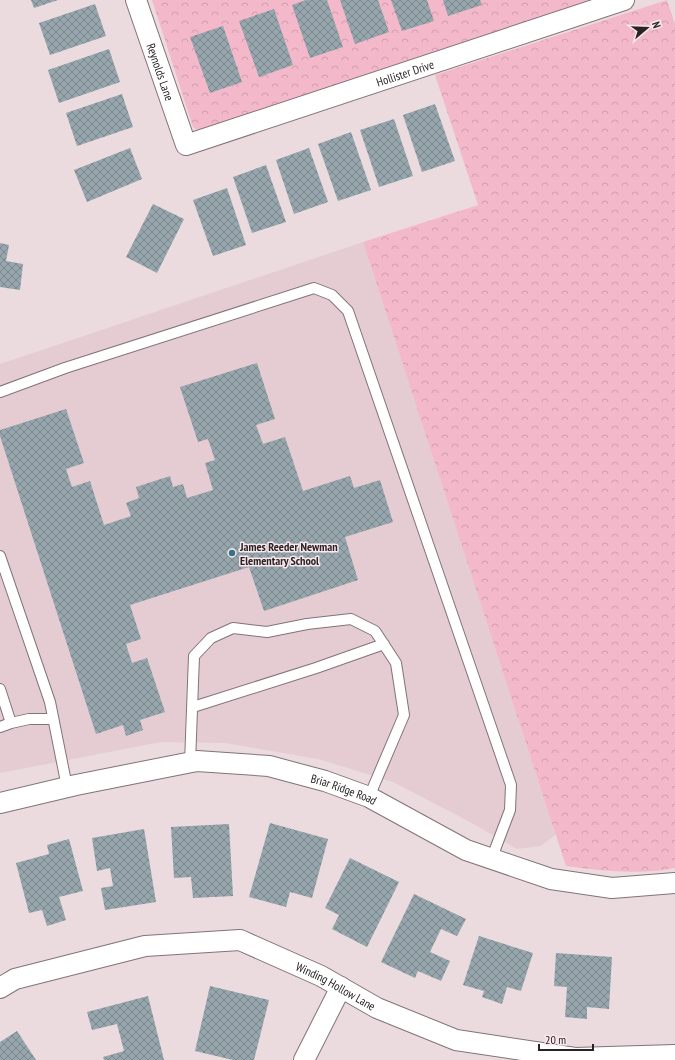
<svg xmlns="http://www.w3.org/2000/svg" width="675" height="1060" viewBox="0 0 675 1060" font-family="'PT Sans Narrow',sans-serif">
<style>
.built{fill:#e5ccd3}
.park{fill:url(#park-crowns)}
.building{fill:url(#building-cross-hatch)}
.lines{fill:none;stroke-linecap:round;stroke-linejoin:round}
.lane-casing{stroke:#827378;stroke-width:12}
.street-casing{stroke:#827378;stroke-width:22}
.lane{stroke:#fff;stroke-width:10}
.street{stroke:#fff;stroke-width:20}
.poi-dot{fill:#347388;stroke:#f9e8ed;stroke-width:1.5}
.labels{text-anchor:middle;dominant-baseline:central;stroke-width:3;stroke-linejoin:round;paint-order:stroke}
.street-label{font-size:12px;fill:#292325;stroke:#f9e8ed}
.poi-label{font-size:12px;font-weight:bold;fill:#292325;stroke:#f9e8ed;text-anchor:start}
</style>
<defs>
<pattern id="park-crowns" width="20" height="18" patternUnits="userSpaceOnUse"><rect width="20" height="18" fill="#f4b8cb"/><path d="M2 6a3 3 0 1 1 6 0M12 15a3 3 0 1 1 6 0" fill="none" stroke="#d19eae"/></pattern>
<pattern id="building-cross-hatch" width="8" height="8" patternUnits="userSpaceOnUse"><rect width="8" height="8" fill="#96a6ac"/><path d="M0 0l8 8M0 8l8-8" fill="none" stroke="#7a878c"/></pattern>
</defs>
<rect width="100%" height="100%" fill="#ebdbdf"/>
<path class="built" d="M363,242L556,834L541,846L517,849L470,822L393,782L318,759L225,743L161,742L0,773V364Z"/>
<path class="park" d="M152,0H589L403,65L197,130L193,127Z
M667,0L675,24V868C639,875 602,871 566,866L363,242L478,205L435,75Z"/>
<path class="building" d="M31,0H58L34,8Z
M306,0H327L343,47L310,58L292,5Z
M340,0H378L389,32L355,44Z
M391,0H427L434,21L402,31Z
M443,0H480L482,5L448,16Z
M95,4L106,36L50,55L39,23Z
M274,9L293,65L259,77L239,21Z
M223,26L242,82L210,93L190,37Z
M109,49L120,82L59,103L48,70Z
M122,94L133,127L77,146L66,113Z
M435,104L455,161L422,172L403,115Z
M394,119L413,176L379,187L360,130Z
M351,132L371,190L338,201L318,144Z
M130,148L142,179L87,202L74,170Z
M309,148L328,202L294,214L276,160Z
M266,165L286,222L252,233L233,177Z
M227,188L246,245L213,256L193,200Z
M153,204L184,219L157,273L126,257Z
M0,243L9,245L6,261L23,264L20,290L0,287Z
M257,363L275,419L256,425L263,444L285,437L303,491L350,476L354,488L380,480L393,522L345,537L358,580L264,611L249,567L130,605L141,639L126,644L132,663L147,658L165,712L140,720L143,730L126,736L123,725L96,734L0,436V430L66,409L84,463L66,469L72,487L90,481L104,525L131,516L126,503L139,498L136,487L170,476L173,487L183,484L187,498L213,490L205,463L215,460L208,439L198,442L180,387Z
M270,823L328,839L312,898L290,892L286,907L249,897Z
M229,824L233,896L193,898L191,877L174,878L171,827Z
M144,829L156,902L105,910L101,888L113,886L110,868L97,871L92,838Z
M69,839L83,891L59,897L66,920L47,926L42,910L29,913L16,863L49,854L47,845Z
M350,858L399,882L367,947L332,929L339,915L325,908Z
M414,894L466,919L457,936L441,929L430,952L450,961L441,981L418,971L415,978L381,962Z
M479,936L533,953L521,991L507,987L502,1004L482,997L484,991L463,985Z
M556,953L612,957L609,1009L587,1007V1019L565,1017L567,987L554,986Z
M210,986L269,1000L254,1060H233L195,1051Z
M148,996L164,1060H104L103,1057L124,1051L117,1024L92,1030L87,1012Z
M17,1031L36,1060H0V1042Z"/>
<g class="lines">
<g class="lane-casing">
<path id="lane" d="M0,392L65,368L314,288L332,295L348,311L511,785L510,810L491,860
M0,556L50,702L67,787
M0,689L11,723L29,719H53
M193,707L316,668L384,644
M0,727L11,723
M190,763L194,656L211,638L233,628L267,632L307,624L351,619L375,631L396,663L404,715L369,797"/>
</g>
<g class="street-casing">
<g id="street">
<path id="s1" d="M136,0L186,145L624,0"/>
<path id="s2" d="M0,803L76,785L197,761L269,766L325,781L369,797L466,850L551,879L612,888L675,883"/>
<path id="s3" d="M0,988L15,979L145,946L240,940L321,976L377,1008L456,1040L575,1058L675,1055"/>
<path d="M304,1060L341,987"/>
</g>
</g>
<use href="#lane" class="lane"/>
<use href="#street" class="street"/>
</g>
<circle class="poi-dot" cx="232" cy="553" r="4"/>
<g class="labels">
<g class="street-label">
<text stroke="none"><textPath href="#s1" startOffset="76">Reynolds Lane</textPath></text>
<text stroke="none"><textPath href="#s1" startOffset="384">Hollister Drive</textPath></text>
<text stroke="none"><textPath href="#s2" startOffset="352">Briar Ridge Road</textPath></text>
<text stroke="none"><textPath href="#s3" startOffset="353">Winding Hollow Lane</textPath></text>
</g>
<g class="poi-label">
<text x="240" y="546">James Reeder Newman<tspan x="240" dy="14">Elementary School</tspan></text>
</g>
</g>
<g transform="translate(647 28) rotate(71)" stroke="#f9e8ed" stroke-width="3" paint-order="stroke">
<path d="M0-3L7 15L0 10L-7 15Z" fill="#292325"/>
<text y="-6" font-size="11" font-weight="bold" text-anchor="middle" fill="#292325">N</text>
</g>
<path d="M539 1044v6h54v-6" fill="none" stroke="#292325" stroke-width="2"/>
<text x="545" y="1044" font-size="12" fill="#292325" stroke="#f9e8ed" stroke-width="3" paint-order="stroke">20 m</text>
</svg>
